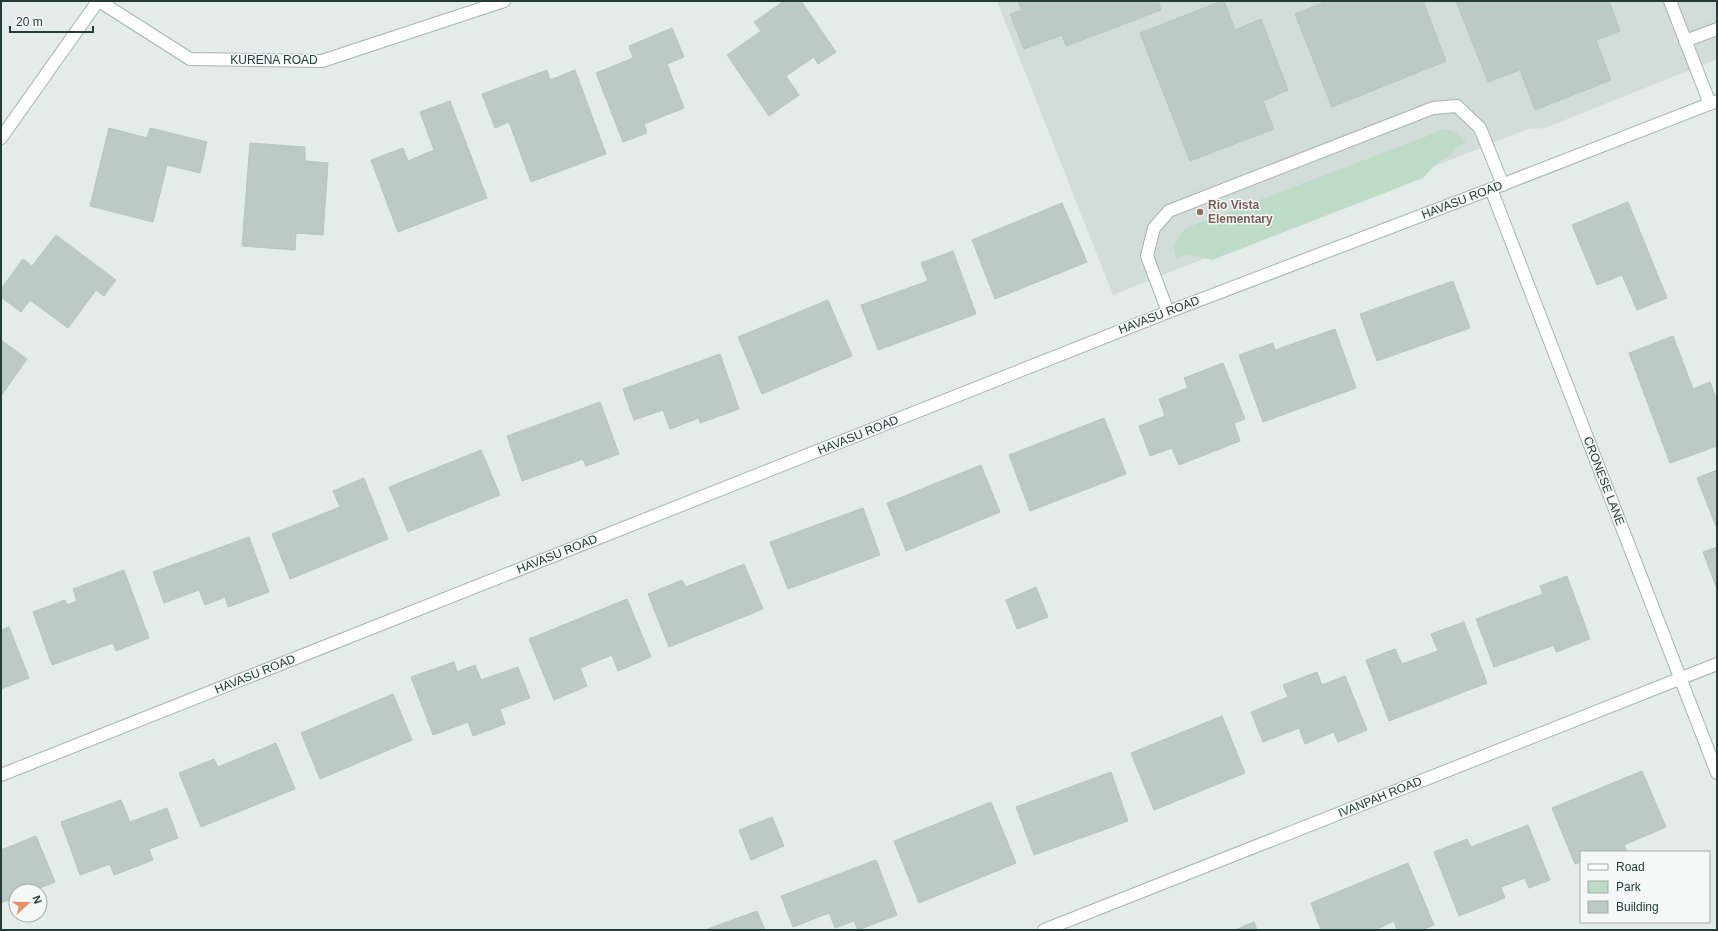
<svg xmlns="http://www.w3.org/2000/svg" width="1718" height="931" viewBox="0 0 1718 931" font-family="Helvetica,sans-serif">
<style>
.built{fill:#d2dcd8}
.green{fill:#bedbc8}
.building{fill:#bcc9c5;stroke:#b6c5c0}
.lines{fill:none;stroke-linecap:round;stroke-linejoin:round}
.lane-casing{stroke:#a6b4b0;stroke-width:14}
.street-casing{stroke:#a6b4b0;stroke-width:14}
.lane{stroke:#fff;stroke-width:12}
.street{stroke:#fff;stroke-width:12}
.education-dot{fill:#8d6e63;stroke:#f4f9f7;stroke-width:1.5}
.labels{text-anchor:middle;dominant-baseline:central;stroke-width:3;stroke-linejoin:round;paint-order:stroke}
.street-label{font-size:12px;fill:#243c37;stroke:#f4f9f7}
.education-label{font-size:12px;font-weight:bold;fill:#785e54;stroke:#f4f9f7;text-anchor:start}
</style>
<rect width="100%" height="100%" fill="#e3ece9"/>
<path class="built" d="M997,1H1717V59L1545,128L1528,129L1113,295Z"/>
<path class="green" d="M1445,129L1457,133L1466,143L1455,148L1449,157L1437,163L1423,178L1212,260L1189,254L1176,259C1171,245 1177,238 1186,228Z"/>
<path class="building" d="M784,1H801L836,52L818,64L814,57L786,76L799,95L769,116L727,55L761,31L754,22Z
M1018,1H1158L1161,10L1066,46L1062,35L1024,49L1010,14L1022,10Z
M1222,1H1224L1235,30L1261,19L1288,90L1263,101L1274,129L1190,161L1140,33Z
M1327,1H1423L1446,61L1332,107L1295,14Z
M1456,1H1609L1620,31L1596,40L1611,80L1535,110L1520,70L1488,82Z
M672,28L684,57L667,64L684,108L644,124L647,133L623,142L596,73L633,58L629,46Z
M547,70L550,80L575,70L606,154L531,182L509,122L495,128L482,94Z
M450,101L487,198L398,232L371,160L403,148L408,161L434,150L420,112Z
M109,128L147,138L150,128L207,142L200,173L167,165L153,222L90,206Z
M250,143L305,147V161L328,163L323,235L296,233L295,250L242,246Z
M1628,202L1667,298L1637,310L1622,275L1597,285L1572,225Z
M1062,203L1087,262L995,299L972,240Z
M56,235L116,280L104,296L96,290L68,328L30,300L21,312L1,297V289L23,259L32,266Z
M953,251L976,314L878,350L861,305L928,281L921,263Z
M1453,281L1470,328L1377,361L1360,314Z
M828,300L852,356L762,394L738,337Z
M1335,329L1356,388L1263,422L1239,355L1273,343L1275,350Z
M1673,336L1693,389L1710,382L1717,401V446L1670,463L1629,353Z
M1,340L27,359L1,396Z
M720,354L739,409L700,423L699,418L670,429L663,410L634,420L623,389Z
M1223,363L1245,419L1234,423L1240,441L1179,465L1172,448L1150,456L1139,426L1165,416L1159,399L1188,388L1184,378Z
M600,402L619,454L586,466L583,459L522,481L507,436Z
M1104,418L1126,474L1030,511L1009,455Z
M481,450L500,495L408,532L389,487Z
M981,465L1000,512L906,551L887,503Z
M1717,470V529L1697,478Z
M364,478L388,539L290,579L272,534L340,507L333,491Z
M863,508L880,555L788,589L770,542Z
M249,537L269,592L228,607L225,597L205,605L199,590L164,603L153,572Z
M1717,547V589L1703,552Z
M744,564L763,609L669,647L648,594L682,580L686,587Z
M124,570L149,638L116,651L113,643L52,665L33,612L65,600L67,605L77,601L73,589Z
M1567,576L1590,639L1556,652L1554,645L1494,667L1476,619L1543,594L1540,586Z
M1036,587L1048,617L1017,629L1006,600Z
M627,599L651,657L618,671L612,655L580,668L587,686L554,700L529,639Z
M1464,622L1487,683L1389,721L1366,660L1395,649L1402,664L1438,651L1431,634Z
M9,627L29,678L1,689V630Z
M454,662L457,672L475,665L481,680L518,667L530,698L500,709L505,724L473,736L468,722L433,735L411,677Z
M1317,672L1322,685L1345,676L1367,730L1338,742L1334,732L1305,744L1299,728L1263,742L1251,712L1288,697L1283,685Z
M393,694L412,740L320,779L301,733Z
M1222,716L1245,773L1154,810L1131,753Z
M276,743L295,789L201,827L179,773L214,759L218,767Z
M1642,771L1666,827L1624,845L1627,852H1581V862L1575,864L1552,808Z
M1111,772L1128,821L1034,855L1016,807Z
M121,800L130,822L167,808L178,838L149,849L153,860L114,875L110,864L80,875L61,822Z
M991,802L1016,863L919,903L894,841Z
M772,817L784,846L751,860L739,830Z
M1528,825L1550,880L1529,888L1525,878L1501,887L1505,898L1459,916L1434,852L1467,839L1471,847Z
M36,836L55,882L32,891H16V897L1,903V850Z
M876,860L897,915L858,930L854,921L835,928L829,913L793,927L781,896Z
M1408,863L1434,925L1421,930H1397L1394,921L1379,928V930H1321L1311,903Z
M757,911L765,930H705Z
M1254,922L1257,930H1235Z"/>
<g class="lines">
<g class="lane-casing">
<path id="lane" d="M1670,1L1710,104
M1685,41L1717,29
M1168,312L1147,256L1154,228L1169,211L1433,108L1457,106L1480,128L1503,185"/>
</g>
<g class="street-casing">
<path id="street" d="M99,1L190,59L322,61L504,1
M1,138L98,1
M1491,189L1717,773
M1,775L1168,312L1491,189L1717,101
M1044,930L1717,664"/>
</g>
<use href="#lane" class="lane"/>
<use href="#street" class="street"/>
</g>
<circle class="education-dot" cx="1200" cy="212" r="4"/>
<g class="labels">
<g class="street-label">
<text x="274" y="60">KURENA ROAD</text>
<text transform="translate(1462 200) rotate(-21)">HAVASU ROAD</text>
<text transform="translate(1159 315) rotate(-21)">HAVASU ROAD</text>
<text transform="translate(858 435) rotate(-22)">HAVASU ROAD</text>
<text transform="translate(1604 481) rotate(69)">CRONESE LANE</text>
<text transform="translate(557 554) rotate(-22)">HAVASU ROAD</text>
<text transform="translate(255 674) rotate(-22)">HAVASU ROAD</text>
<text transform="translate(1380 797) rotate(-22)">IVANPAH ROAD</text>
</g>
<g class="education-label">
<text x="1208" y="205">Rio Vista<tspan x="1208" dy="14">Elementary</tspan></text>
</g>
</g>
<rect width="1718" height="931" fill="none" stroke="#243c37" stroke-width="4"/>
<rect x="1580" y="851" width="130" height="72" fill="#f4f9f7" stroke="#a1adaa"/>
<rect x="1588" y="864" width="20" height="6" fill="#ffffff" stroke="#a1adaa"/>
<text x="1616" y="871" font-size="12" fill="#243c37">Road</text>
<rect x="1588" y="881" width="20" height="12" fill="#bedbc8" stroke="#a1adaa"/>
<text x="1616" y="891" font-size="12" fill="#243c37">Park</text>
<rect x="1588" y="901" width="20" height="12" fill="#bcc9c5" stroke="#a1adaa"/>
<text x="1616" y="911" font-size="12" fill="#243c37">Building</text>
<g transform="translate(28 903) rotate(69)"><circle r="19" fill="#f4f9f7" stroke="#a1adaa"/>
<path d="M0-3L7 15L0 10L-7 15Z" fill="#e78f67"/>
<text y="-6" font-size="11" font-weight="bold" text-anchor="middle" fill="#243c37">N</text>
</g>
<path d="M10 26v6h83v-6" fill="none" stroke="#243c37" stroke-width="2"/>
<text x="16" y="26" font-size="12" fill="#243c37" stroke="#f4f9f7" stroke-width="3" paint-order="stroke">20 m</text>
</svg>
